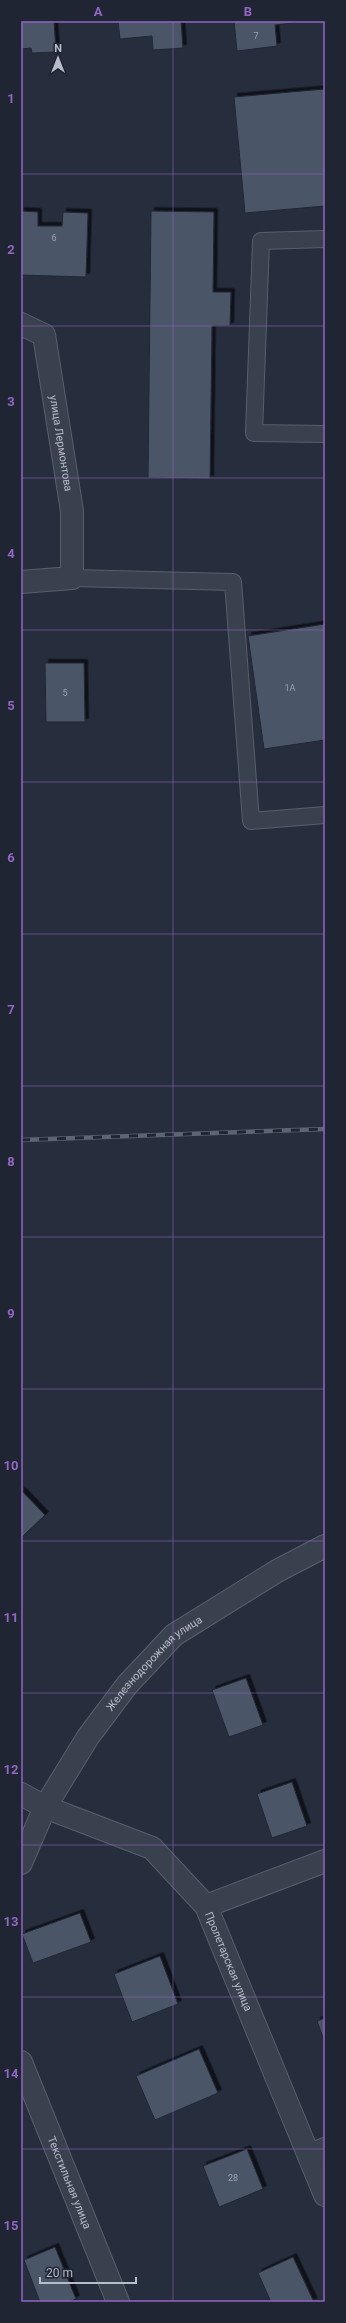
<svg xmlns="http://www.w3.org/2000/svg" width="346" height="2323" viewBox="0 0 346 2323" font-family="Roboto,sans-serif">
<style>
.building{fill:#4c5567;stroke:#212735;filter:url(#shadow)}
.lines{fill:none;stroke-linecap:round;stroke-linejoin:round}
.service-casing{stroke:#585e6c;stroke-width:18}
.minor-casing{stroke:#585e6c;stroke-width:24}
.tertiary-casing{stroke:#585e6c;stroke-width:24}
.service{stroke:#3a414e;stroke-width:16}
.minor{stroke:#3a414e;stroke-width:22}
.tertiary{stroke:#3a414e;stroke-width:22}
.rail-casing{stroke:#5c6475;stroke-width:4.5}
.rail{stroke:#1f2533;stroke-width:3;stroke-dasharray:9;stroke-linecap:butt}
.grid{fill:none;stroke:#9366c3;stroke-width:1;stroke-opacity:0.55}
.labels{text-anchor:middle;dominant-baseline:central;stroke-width:4;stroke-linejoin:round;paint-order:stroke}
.number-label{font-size:9px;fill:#9ca2b0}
.street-label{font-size:11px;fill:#b6bcc9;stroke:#1f2533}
.neatline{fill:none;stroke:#9366c3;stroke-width:1.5}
.grid-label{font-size:13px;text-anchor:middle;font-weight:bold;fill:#9366c3}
</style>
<defs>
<filter id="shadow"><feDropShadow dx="3.5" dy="-3.5" stdDeviation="0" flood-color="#0009"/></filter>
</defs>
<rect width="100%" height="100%" fill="#262e3e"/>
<path class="building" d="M21,21H54L56,52L32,53L31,48L21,49Z
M118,21H181L183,48L153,50L152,36L120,39Z
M234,21H293V23L275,25L277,46L237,51Z
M325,89V206L245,213L234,97Z
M21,211L38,212V226H62L63,212L88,213L86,277L21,275Z
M151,211L214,212L213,292H231L230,326H212L210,479L148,478Z
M325,624V740L264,749L248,636Z
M45,663H84L85,722H46Z
M21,1490L45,1515L21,1538Z
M246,1678L263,1725L229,1737L212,1690Z
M292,1782L307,1826L272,1838L257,1794Z
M80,1913L91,1942L33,1963L22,1934Z
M160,1956L178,2004L132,2022L114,1974Z
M325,2018V2043L317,2021Z
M199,2049L218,2093L155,2120L136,2076Z
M247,2149L263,2189L219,2207L203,2166Z
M55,2247L76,2299L69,2302H40L24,2260Z
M293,2257L314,2302H271L258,2273Z"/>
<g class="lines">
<g class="service-casing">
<path id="service" d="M325,239L261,241L254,433L325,434
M72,578L233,582L251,821L325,815"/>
</g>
<g class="minor-casing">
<g id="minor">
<path id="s1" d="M21,324L44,335L72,511V578L21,582"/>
<path d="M21,1863L45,1807"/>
<path d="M206,1906L325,1861"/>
<path id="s2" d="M21,2062L118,2302"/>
<path d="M310,2155L325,2149"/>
</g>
</g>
<g class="tertiary-casing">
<g id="tertiary">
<path id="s3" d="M21,1794L45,1807L152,1848L206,1906L325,2195"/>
<path id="s4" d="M45,1807L88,1737L127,1685L174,1635L277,1571L325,1546"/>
</g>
</g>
<use href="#service" class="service"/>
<use href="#minor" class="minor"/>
<use href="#tertiary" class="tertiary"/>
<g class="rail-casing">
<path id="rail" d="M21,1140L325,1129"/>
</g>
<use href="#rail" class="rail"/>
</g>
<path class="grid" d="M173,21V2302M21,174H325M21,326H325M21,478H325M21,630H325M21,782H325M21,934H325M21,1086H325M21,1237H325M21,1389H325M21,1541H325M21,1693H325M21,1845H325M21,1997H325M21,2149H325"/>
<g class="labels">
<g class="number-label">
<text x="256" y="36">7</text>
<text x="54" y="238">6</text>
<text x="290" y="688">1А</text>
<text x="65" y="693">5</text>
<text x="233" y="2178">28</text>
</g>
<g class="street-label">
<text stroke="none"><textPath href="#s1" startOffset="135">улица Лермонтова</textPath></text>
<text stroke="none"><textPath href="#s4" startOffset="182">Железнодорожная улица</textPath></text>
<text stroke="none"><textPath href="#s3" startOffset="281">Пролетарская улица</textPath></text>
<text stroke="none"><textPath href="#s2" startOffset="130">Текстильная улица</textPath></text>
</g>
</g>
<rect width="346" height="2323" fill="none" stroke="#1f2533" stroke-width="44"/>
<g transform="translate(58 58)" stroke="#1f2533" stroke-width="3" paint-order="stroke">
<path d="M0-3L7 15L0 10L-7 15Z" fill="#b6bcc9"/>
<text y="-6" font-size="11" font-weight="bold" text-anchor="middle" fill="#b6bcc9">N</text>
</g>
<path d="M40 2277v6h96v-6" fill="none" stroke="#b6bcc9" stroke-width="2"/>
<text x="46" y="2277" font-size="12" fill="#b6bcc9" stroke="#1f2533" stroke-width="3" paint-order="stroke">20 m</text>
<rect x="22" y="22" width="302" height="2279" class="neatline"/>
<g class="grid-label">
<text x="98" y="16">A</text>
<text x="248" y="16">B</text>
<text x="11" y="103">1</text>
<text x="11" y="254">2</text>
<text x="11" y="406">3</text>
<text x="11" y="558">4</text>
<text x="11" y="710">5</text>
<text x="11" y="862">6</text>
<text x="11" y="1014">7</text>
<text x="11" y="1166">8</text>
<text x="11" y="1318">9</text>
<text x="11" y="1470">10</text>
<text x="11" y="1622">11</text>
<text x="11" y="1774">12</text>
<text x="11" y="1926">13</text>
<text x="11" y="2078">14</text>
<text x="11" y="2230">15</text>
</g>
</svg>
